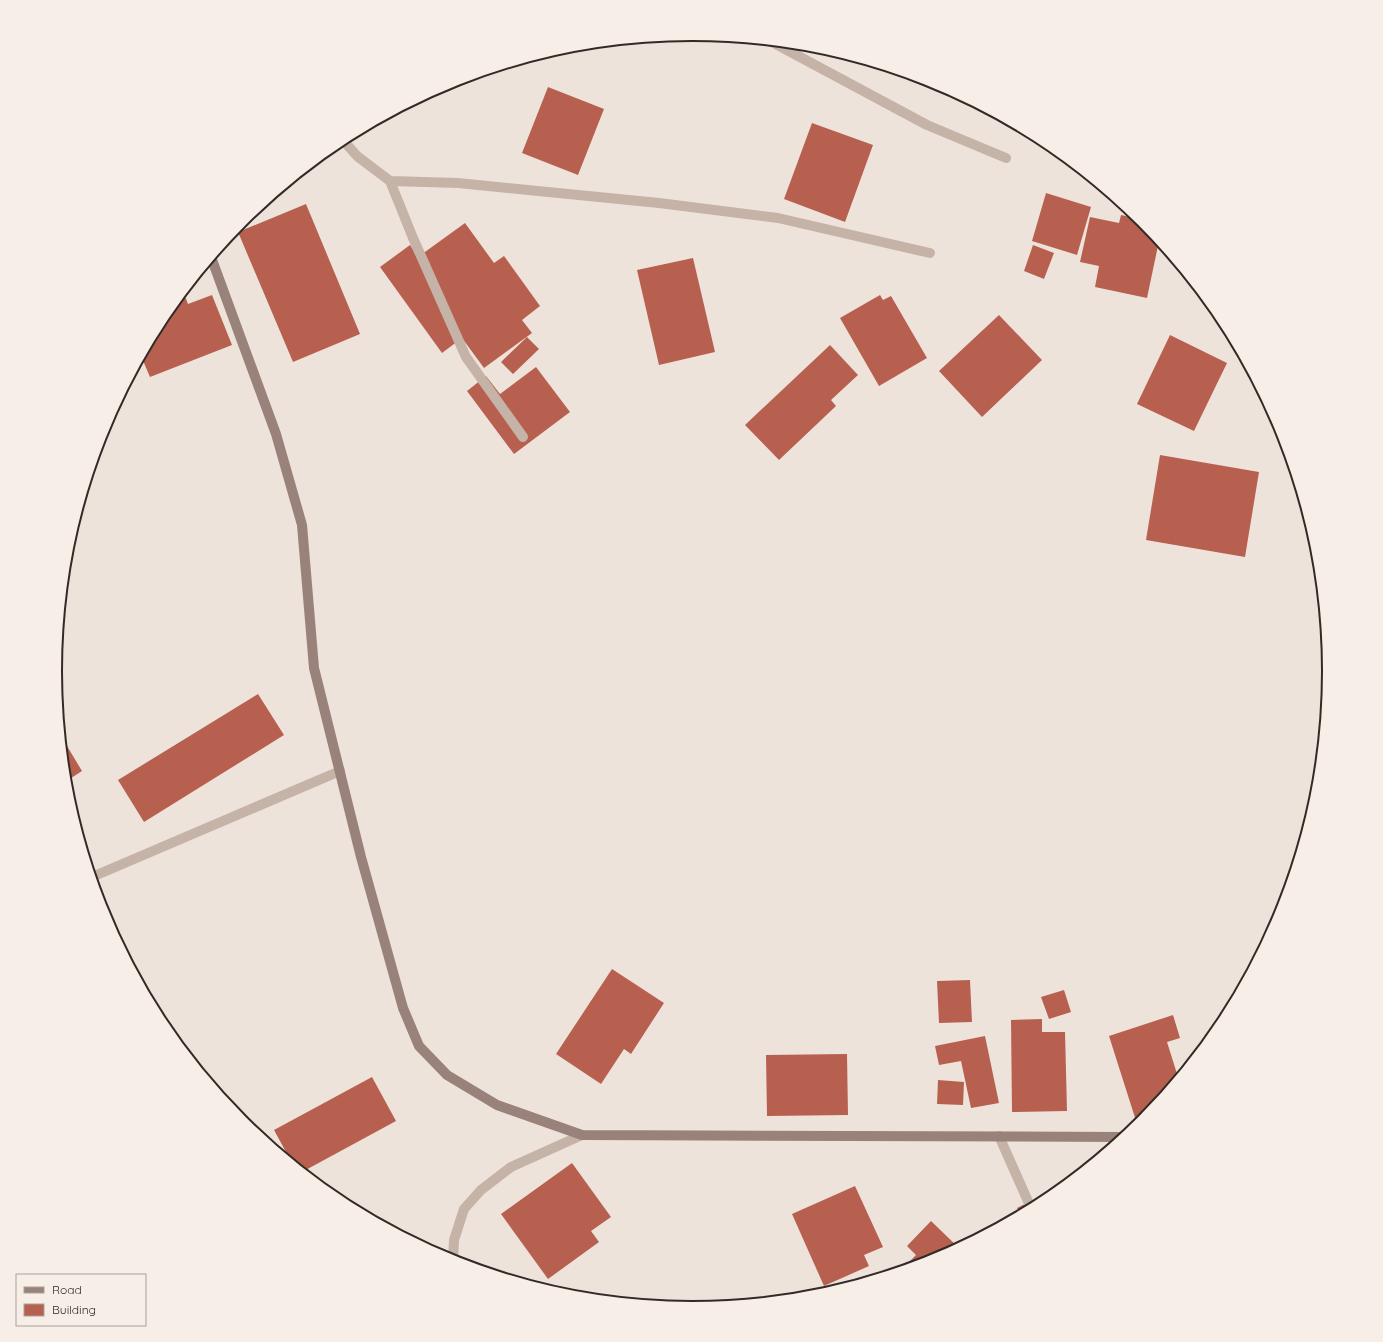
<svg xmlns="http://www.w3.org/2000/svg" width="1383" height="1342" viewBox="0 0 1383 1342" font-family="Quicksand,sans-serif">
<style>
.building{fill:#b86050}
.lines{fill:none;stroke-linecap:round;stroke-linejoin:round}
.street{stroke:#c5b3a8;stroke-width:10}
.secondary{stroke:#98827a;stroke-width:10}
.rim{fill:none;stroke:#332a28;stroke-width:2}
</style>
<rect width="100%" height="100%" fill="#eee3db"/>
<path class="building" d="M548,87L604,109L578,175L522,153Z
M812,123L873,145L845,222L784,199Z
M1046,193L1091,207L1077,255L1032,241Z
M306,204L360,334L293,362L238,232Z
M1121,215L1140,219L1159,241L1147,298L1095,287L1099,266L1080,262L1090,217L1119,223Z
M465,223L494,263L504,256L540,306L522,320L532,333L484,368L462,338L442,353L380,267L410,245L418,257Z
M1033,245L1054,253L1044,279L1024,271Z
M693,258L715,352L659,365L637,270Z
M183,291L188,304L212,295L232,345L150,377L141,356L162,317Z
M880,295L883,300L891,296L927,358L879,386L840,318Z
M999,315L1042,360L982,417L939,371Z
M1170,335L1227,363L1194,431L1137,404Z
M527,337L539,349L513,374L501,362Z
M830,345L858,375L831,400L836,406L779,460L745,425Z
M536,367L570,412L514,454L467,391L486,376L500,394Z
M1160,455L1259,472L1245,557L1146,540Z
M258,694L284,735L144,822L118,780Z
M61,736L82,771L65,782Z
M612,969L664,1003L631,1054L624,1049L601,1084L556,1054Z
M970,980L972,1022L939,1023L937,981Z
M1064,990L1071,1012L1049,1019L1041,997Z
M1173,1015L1180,1038L1167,1042L1178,1077L1142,1122L1137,1124L1109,1036Z
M1042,1019V1032H1065L1067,1111L1012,1112L1011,1020Z
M985,1036L999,1103L971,1108L961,1061L939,1065L935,1046Z
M847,1054L848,1115L767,1116L766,1055Z
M372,1077L396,1121L302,1172L292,1163L274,1130Z
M938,1080L964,1082L963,1105L937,1104Z
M572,1163L611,1217L591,1231L599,1242L548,1279L501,1214Z
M1065,1184L1045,1201L1020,1214L1017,1208Z
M855,1186L883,1247L864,1255L869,1266L824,1286L792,1214Z
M931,1221L958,1247L935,1260L904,1269L903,1268L916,1255L907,1246Z"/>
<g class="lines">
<path class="street" d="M772,42L927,125L1006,158
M342,139L357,156L390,181L458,183L659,203L778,218L930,253
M390,181L413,238L466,357L523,437
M92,877L340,771
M999,1136L1031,1208
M453,1261L454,1240L464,1209L481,1190L511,1167L582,1135"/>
<path class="secondary" d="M211,257L276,434L302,525L314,668L361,857L403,1008L419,1046L447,1075L497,1105L582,1135L1123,1137"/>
</g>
<path d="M0 0H1383V1342H0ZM62 671a630 630 0 1 1 1260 0a630 630 0 1 1-1260 0Z" fill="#f7eee7" fill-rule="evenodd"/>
<path class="rim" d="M62 671a630 630 0 1 1 1260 0a630 630 0 1 1-1260 0Z"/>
<rect x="16" y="1274" width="130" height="52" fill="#f7eee7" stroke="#a9a09b"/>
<rect x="24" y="1287" width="20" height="6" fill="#98827a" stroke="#a9a09b"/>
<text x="52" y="1294" font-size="12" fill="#332a28">Road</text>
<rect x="24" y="1304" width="20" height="12" fill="#b86050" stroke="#a9a09b"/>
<text x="52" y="1314" font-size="12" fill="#332a28">Building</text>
</svg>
